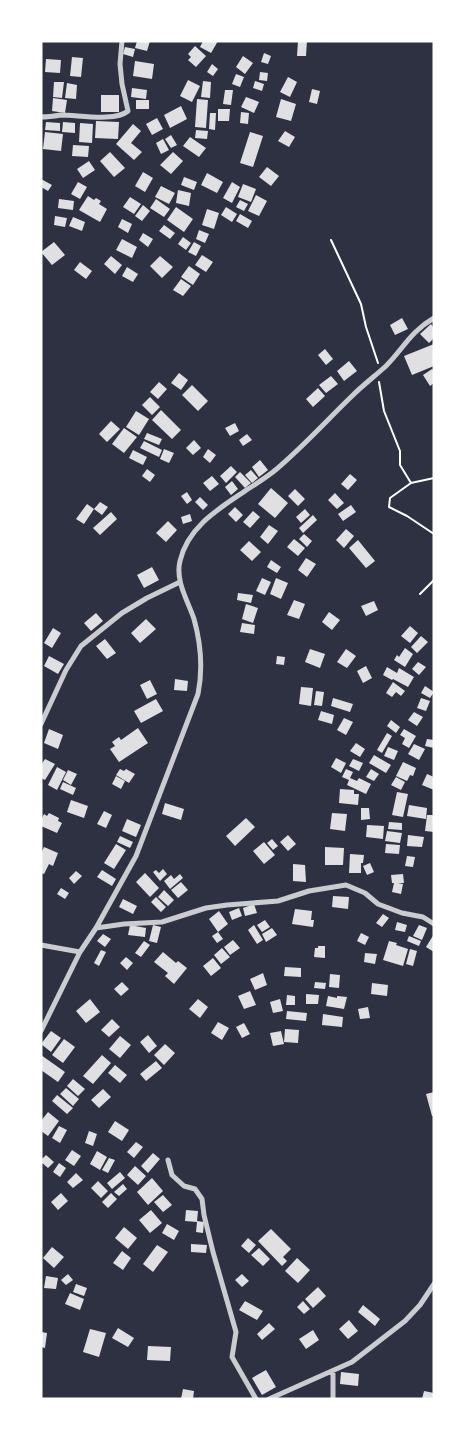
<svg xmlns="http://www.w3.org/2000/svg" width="475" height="1440" viewBox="0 0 475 1440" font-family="'Sofia Sans Condensed',sans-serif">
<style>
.building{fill:#e0e0e3}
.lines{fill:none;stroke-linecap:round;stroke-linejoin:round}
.path{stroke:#fff;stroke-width:2}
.minor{stroke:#caccd0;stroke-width:5}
</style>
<rect width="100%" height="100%" fill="#2d3142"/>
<path class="building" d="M137,41H150L147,51L135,48Z
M203,41H218L211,53L200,47Z
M298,41H307L306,56H297Z
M195,46L206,56L196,67L188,60L191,57L188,54Z
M125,47L135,49L133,57L123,54Z
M264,53L271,56L268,64L261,62Z
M243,56L253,63L245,74L236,67Z
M72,57L83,58L81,77L70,76Z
M46,59L61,60L60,73L45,72Z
M135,61L154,64L152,79L133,76Z
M212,64L218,69L213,76L207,72Z
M260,72L268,73L267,81L259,80Z
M236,74L244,77L240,87L232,84Z
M288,77L297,82L290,97L280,92Z
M188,80L200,86L192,102L180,96Z
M203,81L211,82L210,98L201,97Z
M255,81L264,84L262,91L253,88Z
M54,82H64L62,98L53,97Z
M67,83L77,85L76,99L65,98Z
M132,88L147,90L146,99L131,97Z
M312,89L320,91L317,104L309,102Z
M225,90H233L231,105L223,104Z
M101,95H119V112H101Z
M246,97L259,102L254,113L241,107Z
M53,98L67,100L65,113L52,111Z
M197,99L208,100L206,128L195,127Z
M281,99L296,104L291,121L276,117Z
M136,100H149V109H136Z
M181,106L187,119L170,128L164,115Z
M218,109H230L229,121H218Z
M241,112L249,113L248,124L240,123Z
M210,113H216L215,130L209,129Z
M157,118L163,129L152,135L146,124Z
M96,121L119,122L118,139L95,138Z
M46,122L60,123V131L45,130Z
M63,122L75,123V133L62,132Z
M80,123L93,124L92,143L79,142Z
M133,124L141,131L131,143L142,152L134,160L116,144Z
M196,130L208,131L207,139L195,138Z
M285,131L295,137L289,147L278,141Z
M45,132L63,134L61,151L43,149Z
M250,132L263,136L253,167L240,163Z
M171,135L177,145L171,148L165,139Z
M190,137L206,148L199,157L183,146Z
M163,139L169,150L161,154L156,143Z
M73,145L89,146L88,157L72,156Z
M110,152L125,168L114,177L100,161Z
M173,152L183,161L171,174L160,165Z
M89,161L95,170L83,178L77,169Z
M267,167L279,176L271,186L259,177Z
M143,172L153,178L145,192L135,186Z
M207,173L223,182L217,193L201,185Z
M184,177L197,182L194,190L181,185Z
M41,179L52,185L48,191L41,187Z
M78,182L87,187L80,199L71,194Z
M232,182L240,187L232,203L223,198Z
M243,184L256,189L251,202L238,197Z
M161,186L175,193L169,204L155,197Z
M178,190L191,193L189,206L176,203Z
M256,195L267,201L259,216L248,211Z
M88,196L94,200L96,198L101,201L99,204L107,209L100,222L79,210Z
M130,197L141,204L134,214L123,207Z
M59,199L74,201L73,210L58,208Z
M156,199L170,209L164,217L150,208Z
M240,200L248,204L244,211L236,207Z
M143,205L150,211L142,221L135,216Z
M176,207L193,219L184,232L167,220Z
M226,207L237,214L232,222L221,215Z
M207,209L219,213L214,229L202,225Z
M240,214L252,221L248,228L236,221Z
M55,216L67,218L65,227L54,225Z
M73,217L85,222L82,231L69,226Z
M122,219L132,224L128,233L118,227Z
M164,225L175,233L170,239L159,231Z
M199,230L209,234L205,243L196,239Z
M143,233L153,239L148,247L139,240Z
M183,237L191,243L186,250L178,244Z
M122,239L137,247L132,258L116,250Z
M54,242L65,255L52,265L41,252Z
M194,242L201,246L196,256L188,252Z
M202,255L213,262L206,272L195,265Z
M111,256L122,265L115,274L104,264Z
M160,256L173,267L162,278L150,266Z
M80,262L92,271L86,279L74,270Z
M189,266L200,274L193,285L181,277Z
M127,267L138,274L133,282L122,276Z
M181,279L191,286L183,296L173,290Z
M402,318L408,329L395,335L390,325Z
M431,324L434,328V338L429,343L420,334Z
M434,344V366L412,375L404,356Z
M325,349L333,359L326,365L318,355Z
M349,361L357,371L344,381L337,371Z
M432,369L434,371V383L430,386L423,375Z
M179,373L188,380L181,390L171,383Z
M331,376L338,384L326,393L319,385Z
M159,382L167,389L158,399L150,392Z
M192,385L208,401L198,411L182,395Z
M318,388L325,396L313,407L306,399Z
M150,397L160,407L152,415L142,405Z
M161,410L181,430L172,439L152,420Z
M136,411L149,419L139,435L126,427Z
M111,421L120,429L107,442L99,434Z
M235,423L239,431L230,436L225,428Z
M124,428L137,437L124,453L112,444Z
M147,433L162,439L159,445L144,439Z
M247,434L252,440L243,446L239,440Z
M194,440L201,448L193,455L186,448Z
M144,441L162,450L159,457L140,448Z
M164,449L174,453L169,463L160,459Z
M208,449L216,455L210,463L203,457Z
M133,450L147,457L143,465L129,458Z
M260,460L268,470L259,477L252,467Z
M231,466L237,472L226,483L220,476Z
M147,469L155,475L150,482L142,476Z
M251,470L258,478L252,483L245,475Z
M240,472L251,483L245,488L235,477Z
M350,474L357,480L348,490L341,484Z
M212,476L219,484L210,491L203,483Z
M232,481L238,489L231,495L225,487Z
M271,488L288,503L275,518L258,504Z
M295,489L305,499L298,506L288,496Z
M187,492L192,500L187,504L181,496Z
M335,493L344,503L337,509L328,500Z
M200,497L208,505L203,510L195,502Z
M100,502L108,507L102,515L94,509Z
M87,504L94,509L84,524L76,519Z
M351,505L356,512L343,521L338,514Z
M235,507L243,515L236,522L228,514Z
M305,509L310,515L301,523L296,517Z
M253,511L260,517L250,528L243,522Z
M111,512L117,519L100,535L93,528Z
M190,514L192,521L183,524L181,517Z
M313,515L317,520L303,533L299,528Z
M168,521L177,530L166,542L156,533Z
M269,525L278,531L268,544L260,537Z
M346,529L354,536L344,548L336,540Z
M304,534L312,541L307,547L299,539Z
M294,539L305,548L298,556L287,547Z
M358,540L375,561L366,568L349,548Z
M249,541L261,552L252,561L240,550Z
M306,558L316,564L307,577L298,570Z
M271,560L281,567L277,573L267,567Z
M152,567L159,580L144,588L137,575Z
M262,578L271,582L265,595L256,591Z
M276,578L288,583L281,599L270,594Z
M238,593L253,595L251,603L237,600Z
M294,600L305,604L299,619L287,615Z
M374,601L378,610L366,616L361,606Z
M246,604L258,608L253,623L242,619Z
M329,612L340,620L332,630L322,622Z
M96,613L103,621L91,631L84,623Z
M146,619L156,629L140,643L131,633Z
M242,623L255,625L254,634L240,632Z
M410,626L418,633L410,643L401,636Z
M53,628L61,633L52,648L44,643Z
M421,636L428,642L417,653L411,647Z
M105,639L116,653L107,659L96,646Z
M405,648L413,654L405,667L394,660L397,655L399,657Z
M310,649L325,654L320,668L305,662Z
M346,649L356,656L347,668L337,662Z
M49,656L64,664L58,674L44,666Z
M277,656L285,657L284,665L276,664Z
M418,662L426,667L419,675L412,669Z
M366,666L372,678L363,683L357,671Z
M387,667L397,673L399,668L414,677L408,687L393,679L392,680L383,675Z
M175,679L188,681L187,691L174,690Z
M150,680L157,694L147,699L140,685Z
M393,682L405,691L401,696L396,692L392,697L386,693Z
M425,686L434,692L430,698L421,693Z
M301,687L313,688L311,706L299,704Z
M316,691L324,692L322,706L314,705Z
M333,698L353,704L350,712L331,706Z
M421,698L430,701L426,711L417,708Z
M156,699L163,711L141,723L134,711Z
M321,711L334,715L332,724L318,720Z
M414,712L423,717L417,726L408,720Z
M344,718L353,722L346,735L337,730Z
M391,720L400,727L396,733L387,726Z
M138,728L148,743L119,762L110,749L115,746L112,742L119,737L121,740Z
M49,729L63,735L58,749L44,743Z
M404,729L416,736L409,748L402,744L405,738L400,735Z
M387,733L392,736L382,753L377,750Z
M427,739L434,740V748L425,746Z
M356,743L365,749L360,757L350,751Z
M414,744L425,749L419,760L408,754Z
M388,747L398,751L394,760L384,756Z
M374,755L391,765L386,773L369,763Z
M336,758L346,763L341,773L331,767Z
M45,759L55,764L45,780L41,778V765Z
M353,759L363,763L359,771L349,766Z
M403,762L416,768L413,776L410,775L407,781L396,776Z
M57,767L66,772L57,790L48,785Z
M120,769L124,771L126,769L135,774L129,783L116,775Z
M346,769L353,772L350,778L357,781L359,778L371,784L366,794L347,785L349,780L342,777Z
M371,769L379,774L374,781L366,777Z
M68,770L77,774L71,785L63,780Z
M427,774L434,777V790L422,785Z
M116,776L125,781L121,789L112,784Z
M396,777L405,782L401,790L391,785Z
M63,782L76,788L73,795L60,789Z
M340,789L354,790V794H359L358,805L339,803Z
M397,792L408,794L403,817L392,815Z
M71,800L88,806L84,818L67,812Z
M165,803L184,809L181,820L162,814Z
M409,805L427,808L426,819L407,816Z
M361,808H369L370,819L361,820Z
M104,811L112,815L106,828L97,824Z
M49,813L59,818L58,821L62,823L57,833L41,826V820L44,814L47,816Z
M332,813L347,814L345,831L330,829Z
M427,815H434V832L425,831Z
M246,818L255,827L235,846L226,836Z
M127,819L141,825L136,837L122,831Z
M389,822L402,823V830L388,829Z
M367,825L384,826L383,839L366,837Z
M387,831L402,833L400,843L385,841Z
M288,835L296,844L288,851L280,842Z
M408,835L424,837L422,847L407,846Z
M120,836L133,842L130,848L117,842Z
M272,839L278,846L273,850L267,843Z
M264,842L275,855L264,864L253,851Z
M116,844L126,850L114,869L104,863Z
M386,844L400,845L399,854L385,853Z
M44,847L58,853L53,866L49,864L44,874L41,873V854Z
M325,847L344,848L343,865H325Z
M350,854L364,855L363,863H361V873H349Z
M407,856L415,857L413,867L405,866Z
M370,863L374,872L367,875L363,866Z
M293,864L305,865L306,882L293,881Z
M163,869L167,874L160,881L153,872L156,870L159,873Z
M102,870L116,879L112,886L97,877Z
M76,871L82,876L74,884L69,878Z
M145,873L159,888L150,897L136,882Z
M180,874L183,878L170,889L164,881L171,875L174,879Z
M403,874L404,883H398L403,884L401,894L392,892L394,883H392L391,875Z
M181,882L188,890L178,898L171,890Z
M61,888L69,893L65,899L57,894Z
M164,890L174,900L168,906L158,897Z
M333,896L349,897L348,909L332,907Z
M156,897L166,907L161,912L151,902Z
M123,899L137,906L133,914L119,907Z
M254,904L257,913L245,916L243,908Z
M239,908L242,916L232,920L229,912Z
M295,909L312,911L311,920H314L313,927L292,924Z
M219,911L228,924L218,932L209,919Z
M383,914L389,918L382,927L376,923Z
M265,920L270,927L262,932L257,925Z
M397,922L407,925L405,932L395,930Z
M130,925L146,928L145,937L128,935Z
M153,925L161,927L157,943L149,941Z
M254,925L263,940L257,944L248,930Z
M419,925L427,928L422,940L413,936Z
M272,928L277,935L266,942L262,934Z
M218,932L223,939L217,943L212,936Z
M361,933L369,937L365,945L357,941Z
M103,934L111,939L105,947L97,941Z
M434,934V952L426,947Z
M409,936L421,941L419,946L407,941Z
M233,940L240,948L230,955L224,947Z
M144,941L150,945L141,957L135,953Z
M389,941L397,943L396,945L408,949L403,966L383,960Z
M318,946H325V958L314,957L315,948H318Z
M222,948L230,957L221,964L214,955Z
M410,949L417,951L413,966L406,964Z
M101,950L106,952L99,966L94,963Z
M163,952L176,963L178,961L187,968L174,984L165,976L168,973L154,962Z
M365,953L377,954L375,964L364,962Z
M126,957L133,963L127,970L120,963Z
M213,958L221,968L211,976L203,966Z
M285,967L301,968V977L284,976Z
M263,973L267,985L255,990L250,979Z
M330,974L340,975L339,988L329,987Z
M122,982L129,989L121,996L114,989Z
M315,982L326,983L325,989L314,988Z
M372,983L388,985L387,996L371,994Z
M250,991L256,1005L244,1009L238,996Z
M306,994L319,995L318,1004H306Z
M287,995L295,996V1005H286Z
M328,996L337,998V996L347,997L344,1009L326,1006Z
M90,999L100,1012L86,1023L76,1011Z
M198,999L208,1007L200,1018L189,1009Z
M280,999L283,1011L273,1013L270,1002Z
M368,1007L370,1018L360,1019L358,1009Z
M287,1011L307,1013L306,1021L286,1019Z
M323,1014L343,1017L342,1027L322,1025Z
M112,1019L120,1027L109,1037L101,1030Z
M218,1022L229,1028L222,1040L211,1033Z
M244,1023L250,1034L242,1038L236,1027Z
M285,1029L299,1030L298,1043L284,1042Z
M51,1031L61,1038L51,1052L41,1044Z
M281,1031L284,1044L273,1046L270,1033Z
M148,1035L157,1046L149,1053L140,1042Z
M120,1036L131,1045L120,1058L109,1049Z
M64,1039L75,1047L63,1063L52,1055Z
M165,1044L175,1053L164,1065L154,1055Z
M41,1055L65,1072L58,1082L41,1070Z
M102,1055L111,1063L93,1084L83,1076Z
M156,1061L162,1068L146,1081L140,1074Z
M115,1065L127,1075L120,1083L108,1073Z
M73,1079L85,1089L78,1096L67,1086Z
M66,1088L79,1099L73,1106L60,1094Z
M103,1089L111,1097L99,1108L91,1100Z
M434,1092V1116H432L426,1094Z
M57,1095L73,1108L67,1114L52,1101Z
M48,1112L59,1121L48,1136L41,1131V1121Z
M115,1121L129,1130L122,1141L108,1132Z
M59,1126L67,1130L60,1143L52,1138Z
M89,1131L97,1134L93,1146L85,1143Z
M136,1142L143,1147L134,1158L127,1152Z
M72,1150L81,1156L74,1166L65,1160Z
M97,1151L107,1157L100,1170L90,1164Z
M153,1153L160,1159L148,1173L141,1166Z
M46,1155L54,1162L48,1168L41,1162V1160Z
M109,1158L115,1160L108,1173L102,1170Z
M59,1163L66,1168L60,1177L53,1172Z
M135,1166L146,1176L138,1185L127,1175Z
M120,1172L125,1178L112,1189L107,1183Z
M76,1173L83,1180L73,1188L67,1182Z
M152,1178L163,1191L148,1205L137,1192Z
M98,1181L108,1191L101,1198L91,1188Z
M123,1184L127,1189L119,1196L114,1192Z
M61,1193L68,1201L58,1210L51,1202Z
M111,1193L117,1199L108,1208L102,1202Z
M163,1195L172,1205L163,1212L154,1202Z
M151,1210L162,1223L150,1233L139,1220Z
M186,1210L198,1211L197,1221L204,1222L203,1233L196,1232L197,1222L185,1221Z
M167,1224L179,1231L174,1240L162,1233Z
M124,1227L137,1238L128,1249L115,1238Z
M271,1229L291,1249L283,1257L287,1261L282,1266L258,1241Z
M248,1238L256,1245L249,1253L241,1246Z
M191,1244L207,1245L206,1253L191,1252Z
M157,1245L168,1252L153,1272L143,1264Z
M52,1247L64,1257L54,1268L43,1258Z
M259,1248L270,1259L263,1266L251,1255Z
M122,1251L131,1258L123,1270L113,1263Z
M297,1258L310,1270L298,1283L285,1271Z
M68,1274L73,1280L66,1285L61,1280Z
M242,1274L249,1281L242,1287L235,1280Z
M46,1276L58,1278L56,1289L44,1288Z
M76,1284L87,1288L84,1296L73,1292Z
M318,1287L326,1296L313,1308L305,1299Z
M70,1293L84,1299L80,1310L65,1304Z
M245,1301L263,1311L257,1320L239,1310Z
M303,1301L310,1309L304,1314L297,1307Z
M363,1305L380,1319L375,1326L358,1312Z
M349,1320L358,1331L348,1339L339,1329Z
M269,1323L275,1329L262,1340L257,1334Z
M118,1328L134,1338L128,1347L112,1338Z
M90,1329L106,1333L99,1357L83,1352Z
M313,1330L319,1340L306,1349L299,1339Z
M41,1332L47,1333L45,1348L41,1347Z
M148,1346L171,1347L170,1361L147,1360Z
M266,1370L276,1387L262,1395L252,1378Z
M341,1372L359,1374L358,1386L340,1384Z
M183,1389L194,1391L193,1399H181Z
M424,1391L434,1393V1399H422Z"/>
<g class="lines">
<path class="path" d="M331,240L361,304L366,327L378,363
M379,382L384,411L400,451V465L411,483
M434,478L411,483L390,498L389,507L407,516L434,534
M420,594L434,580"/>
<path class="minor" d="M41,117C48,117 55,116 61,115C79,115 115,122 128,111L122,84L120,64L122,41
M41,724L66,670L81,646L122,613L147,598L180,582
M96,928L124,924L162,922L206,908L227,905L278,901L309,891L346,885L365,893L378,904L402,913L423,917L434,924
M41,945L80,952
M41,1031L80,952L96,928L136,856L198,694C203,669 201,644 194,619C188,601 175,581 180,561C188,526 220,508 248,489C256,484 265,478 273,472C301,449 326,421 352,396C363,385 375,376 386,366C403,349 411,331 434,318
M168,1160L172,1175L184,1186L195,1189L202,1199L204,1215L213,1252L236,1332L232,1357L256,1399
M333,1371V1399
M269,1399L352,1362L405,1321L420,1305L434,1284"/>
</g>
<rect width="475" height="1440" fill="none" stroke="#ffffff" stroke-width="85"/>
</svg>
